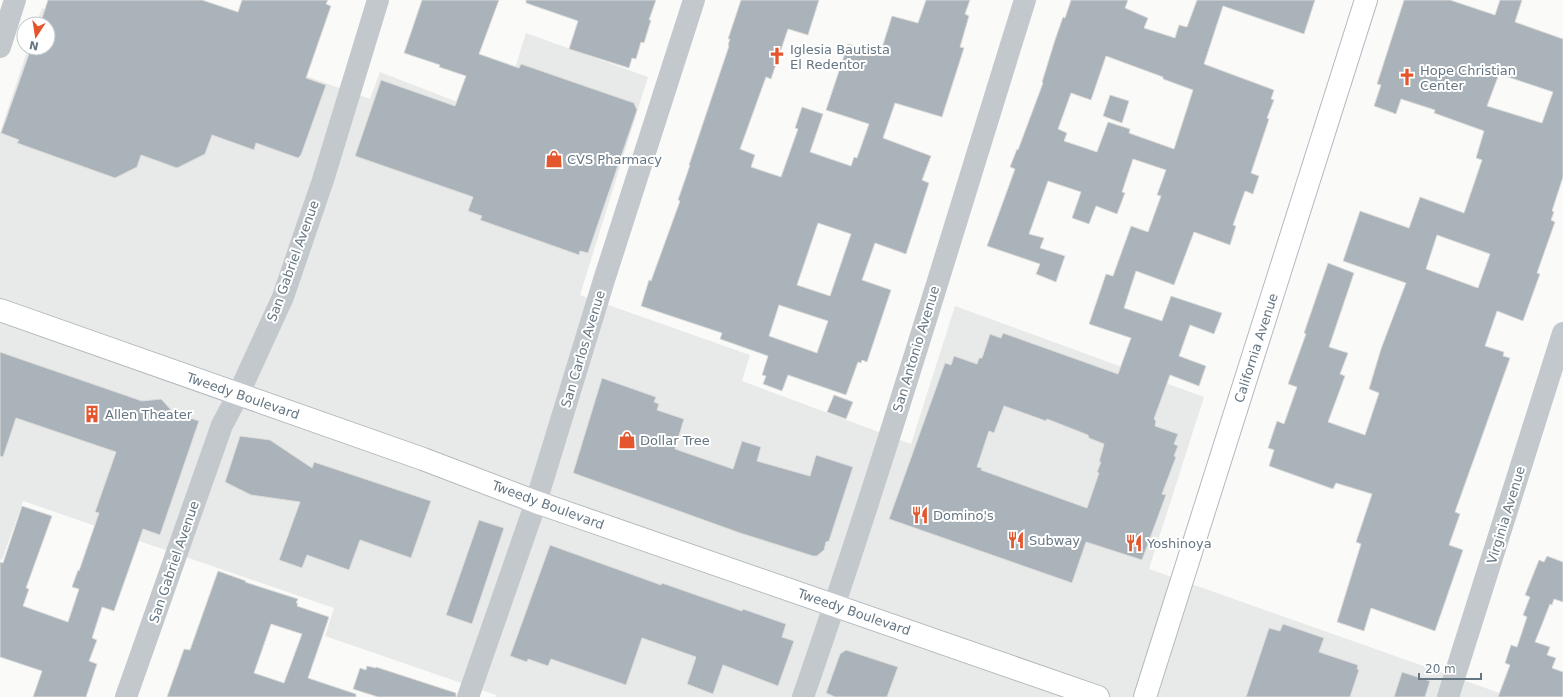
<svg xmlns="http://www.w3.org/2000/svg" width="1563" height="697" viewBox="0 0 1563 697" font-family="'DejaVu Sans',sans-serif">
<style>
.built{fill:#e8e9e9}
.building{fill:#aab3b9;stroke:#dcdcda;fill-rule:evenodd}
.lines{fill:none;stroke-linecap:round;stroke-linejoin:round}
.secondary-casing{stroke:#b3babf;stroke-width:24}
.street{stroke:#c3c8cc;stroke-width:22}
.secondary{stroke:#fff;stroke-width:22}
.labels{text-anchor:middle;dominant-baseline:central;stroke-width:4;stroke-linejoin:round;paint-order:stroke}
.poi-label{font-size:13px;fill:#657683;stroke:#fff;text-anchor:start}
.street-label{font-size:13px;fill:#657683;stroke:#fff}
</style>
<rect width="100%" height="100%" fill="#fafaf8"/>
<path class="built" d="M42,8L177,56L185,33L370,99L380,72L499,118L526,33L648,77L580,295L750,355L742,381L911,444L955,306L1204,397L1149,569L1511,697H495L496,695L325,636L334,608L23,501L2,560L0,559V133L28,48H48V24H36Z"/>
<path class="building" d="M48,0H202L238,12L242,0H328L326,4L331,6L306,78L326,85L301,155L298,158L256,143L254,150L212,135L205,154L177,168L141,155L137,167L115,178L17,143L19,140L1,133L31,48H48V24H40Z
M422,0H499L479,54L519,68L521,64L634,103L637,110L588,253L580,251L579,255L480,220L482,216L468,211L473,197L355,156L381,80L455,106L466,76L439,67L440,65L404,53Z
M526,0H656L649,20H651L644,43L641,42L636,59L632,58L629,68L569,49L578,21L526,3Z
M741,0H819L808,35L788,29L771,79L766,77L740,149L755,155L751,167L781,177L798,129L795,128L802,107L823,114L810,152L851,166L854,157L857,158L869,124L826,110L848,44L880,54L892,16L918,23L926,0H970L965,14L969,16L960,47L964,48L942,117L895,103L883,138L931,156L922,180L929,183L906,254L875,243L862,280L891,290L867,362L862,360L861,363L858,362L846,395L788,375L782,391L763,384L766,376L762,375L768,356L720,339L722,333L641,306L649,280L651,281L680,201L678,200L690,165H689L729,46L728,45L730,39H728ZM818,223L851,234L830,296L797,285ZM779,305L828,321L817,353L769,336Z
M1071,0H1128L1125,8L1148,18L1144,28L1175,38L1179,25L1187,27L1197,0H1315L1304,34L1223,6L1204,64L1274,90L1271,99L1274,100L1267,118L1269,119L1251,173L1259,176L1253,194L1245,191L1233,225L1236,226L1230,245L1194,232L1174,285L1136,271L1124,308L1162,321L1171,296L1222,313L1214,334L1190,325L1179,356L1206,366L1199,386L1170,375L1154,419L1156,421L1155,426L1178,434L1174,444L1178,446L1174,456L1176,457L1162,494L1166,495L1142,560L1086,542L1072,583L889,519L945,363L951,365L954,356L977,364L979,358H982L990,334L1001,338L1003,333L1118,374L1131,338L1089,324L1106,274L1113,276L1131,226L1148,232L1161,196L1157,195L1166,170L1133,159L1122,192L1125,193L1117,214L1096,206L1089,224L1072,218L1081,192L1048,181L1029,234L1044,238L1040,248L1065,256L1056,282L1036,274L1040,264L987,246L1015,169L1010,167L1017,149L1018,150L1043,83L1042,82L1055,40L1063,17L1065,18ZM1106,56L1163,77V79L1193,90L1174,149L1129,133L1130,129L1108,122L1097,152L1064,141L1067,133L1058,129L1071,93L1091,100ZM1004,406L1046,421L1047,419L1088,435L1089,438L1104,444L1099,462H1101L1097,472L1099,473L1087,508L981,470L982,468L977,467L989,431L994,433Z
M1404,0H1450L1495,15L1500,0H1522L1515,22L1563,39V177L1552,211L1554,212L1551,220L1555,222L1537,273L1540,274L1523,321L1497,311L1485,346L1504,352L1503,356L1510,358L1455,512L1460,514L1449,545L1463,550L1435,631L1371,608L1364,631L1337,622L1361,544L1356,542L1372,494L1336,483L1333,489L1269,466L1274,450L1268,448L1277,421L1284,424L1297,387L1288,384L1306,334L1304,333L1328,263L1354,273L1329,347L1348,353L1340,374L1345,376L1328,422L1365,435L1379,393L1369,389L1381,349L1406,283L1343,261L1360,211L1409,228L1420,197L1464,213L1482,160L1476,158L1484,131L1434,113L1435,110L1401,99L1396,114L1374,106L1381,85L1377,84ZM1499,74L1553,92L1542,123L1487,106ZM1437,235L1490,254L1478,288L1426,269Z
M1110,95L1129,101L1122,123L1103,116Z
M0,352L142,401L161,399L173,412L199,421L160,535L143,529L114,611L102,607L92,638L97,640L89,661L97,664L86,697H33L42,671L0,657V562L3,563L22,506L52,516L26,588L29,589L23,606L68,622L79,589L72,587L78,570L79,571L99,513L95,512L116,452L16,418L3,457L0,456Z
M602,378L656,397L654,402L659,404L657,410L684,419L675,449L733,469L742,441L761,447L757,461L810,476L816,455L853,467L829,541L826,542L824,550L817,556H813L740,533L573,473Z
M834,395L853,402L846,419L827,412Z
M240,436L270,440L312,468L314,462L431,501L411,558L360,540L349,570L307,555L302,568L279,560L300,502L251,495L225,482Z
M479,520L504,528L472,624L446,615Z
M550,545L661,585L662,583L742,611L743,609L786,624L782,637L794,641L778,686L723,665L713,694L687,684L696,657L642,638L626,685L551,659L548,666L528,659L527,662L510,656Z
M1547,556L1563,562V602L1554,599L1552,605L1550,604L1535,642L1550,647L1547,655L1556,658L1552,668L1563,672V697H1498L1510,665L1505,663L1511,645L1517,647L1527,617L1523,615L1530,597L1525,595L1539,560L1544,562Z
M218,571L246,581L245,582L298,599L296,603H298L297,606L329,617L308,678L356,694V697H167L184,649L190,650ZM271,624L302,634L284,683L254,673Z
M1283,624L1324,638L1319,652L1358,665L1357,669L1359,670L1350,697H1246L1269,628L1280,631Z
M846,650L898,667L887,697H835L826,693L840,654Z
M367,666L376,668V667L456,693V697H378L353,689L360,668L366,670Z
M1402,672L1430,681L1425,697H1394Z"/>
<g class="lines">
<g class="secondary-casing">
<path id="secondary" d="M0,310L423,459L536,502L1098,697
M1145,697L1366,0"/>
</g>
<path class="street" d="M0,47L15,0
M126,697L222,425L238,395L283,297L323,180L378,0
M468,697L536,502L604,280L694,0
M803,697C883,467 952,233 1025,0
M1448,697L1563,333"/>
<use href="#secondary" class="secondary"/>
</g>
<defs>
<g id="church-bare" transform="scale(1.38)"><path d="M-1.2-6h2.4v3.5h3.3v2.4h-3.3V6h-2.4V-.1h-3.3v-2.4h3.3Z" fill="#e4572e" stroke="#fff" stroke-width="2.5" paint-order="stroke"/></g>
<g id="shop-bare" transform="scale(1.38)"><path d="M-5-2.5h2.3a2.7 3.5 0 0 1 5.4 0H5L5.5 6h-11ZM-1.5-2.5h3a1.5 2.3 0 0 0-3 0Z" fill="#e4572e" stroke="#fff" stroke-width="2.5" paint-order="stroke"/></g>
<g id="building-bare" transform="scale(1.38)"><path d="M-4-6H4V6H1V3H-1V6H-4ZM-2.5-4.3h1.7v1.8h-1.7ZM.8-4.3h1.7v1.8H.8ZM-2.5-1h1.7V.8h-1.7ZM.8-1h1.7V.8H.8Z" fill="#e4572e" stroke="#fff" stroke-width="2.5" paint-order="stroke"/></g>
<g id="restaurant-bare" transform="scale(1.38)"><path d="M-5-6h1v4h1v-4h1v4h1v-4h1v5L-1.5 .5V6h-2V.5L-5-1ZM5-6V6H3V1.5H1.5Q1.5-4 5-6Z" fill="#e4572e" stroke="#fff" stroke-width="2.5" paint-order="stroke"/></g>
</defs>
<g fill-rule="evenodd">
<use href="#church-bare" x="777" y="56"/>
<use href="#church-bare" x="1407" y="77"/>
<use href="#shop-bare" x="554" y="159"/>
<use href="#building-bare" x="92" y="414"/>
<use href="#shop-bare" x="627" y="440"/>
<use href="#restaurant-bare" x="920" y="515"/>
<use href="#restaurant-bare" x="1016" y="540"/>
<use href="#restaurant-bare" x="1134" y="543"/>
</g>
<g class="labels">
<g class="poi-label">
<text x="790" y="49">Iglesia Bautista<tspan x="790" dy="15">El Redentor</tspan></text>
<text x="1420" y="70">Hope Christian<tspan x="1420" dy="15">Center</tspan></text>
<text x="567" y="159">CVS Pharmacy</text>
<text x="105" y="414">Allen Theater</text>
<text x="640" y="440">Dollar Tree</text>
<text x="933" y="515">Domino's</text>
<text x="1029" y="540">Subway</text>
<text x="1147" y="543">Yoshinoya</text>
</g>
<g class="street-label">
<text transform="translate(293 261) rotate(-70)">San Gabriel Avenue</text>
<text transform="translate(1256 348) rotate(-72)">California Avenue</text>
<text transform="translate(583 349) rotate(-73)">San Carlos Avenue</text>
<text transform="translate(916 349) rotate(-73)">San Antonio Avenue</text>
<text transform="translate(243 396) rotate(19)">Tweedy Boulevard</text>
<text transform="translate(548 505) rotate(20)">Tweedy Boulevard</text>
<text transform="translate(1506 515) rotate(-73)">Virginia Avenue</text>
<text transform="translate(174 562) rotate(-71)">San Gabriel Avenue</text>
<text transform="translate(854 612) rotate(19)">Tweedy Boulevard</text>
</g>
</g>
<g transform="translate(36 36) rotate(192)"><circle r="19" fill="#ffffff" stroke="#c1c8cd"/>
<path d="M0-3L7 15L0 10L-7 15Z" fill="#e4572e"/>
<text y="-6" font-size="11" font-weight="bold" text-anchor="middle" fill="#657683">N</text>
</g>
<path d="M1419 673v6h62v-6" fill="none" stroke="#657683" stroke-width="2"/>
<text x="1425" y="673" font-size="12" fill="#657683" stroke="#ffffff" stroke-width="3" paint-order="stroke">20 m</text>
</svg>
